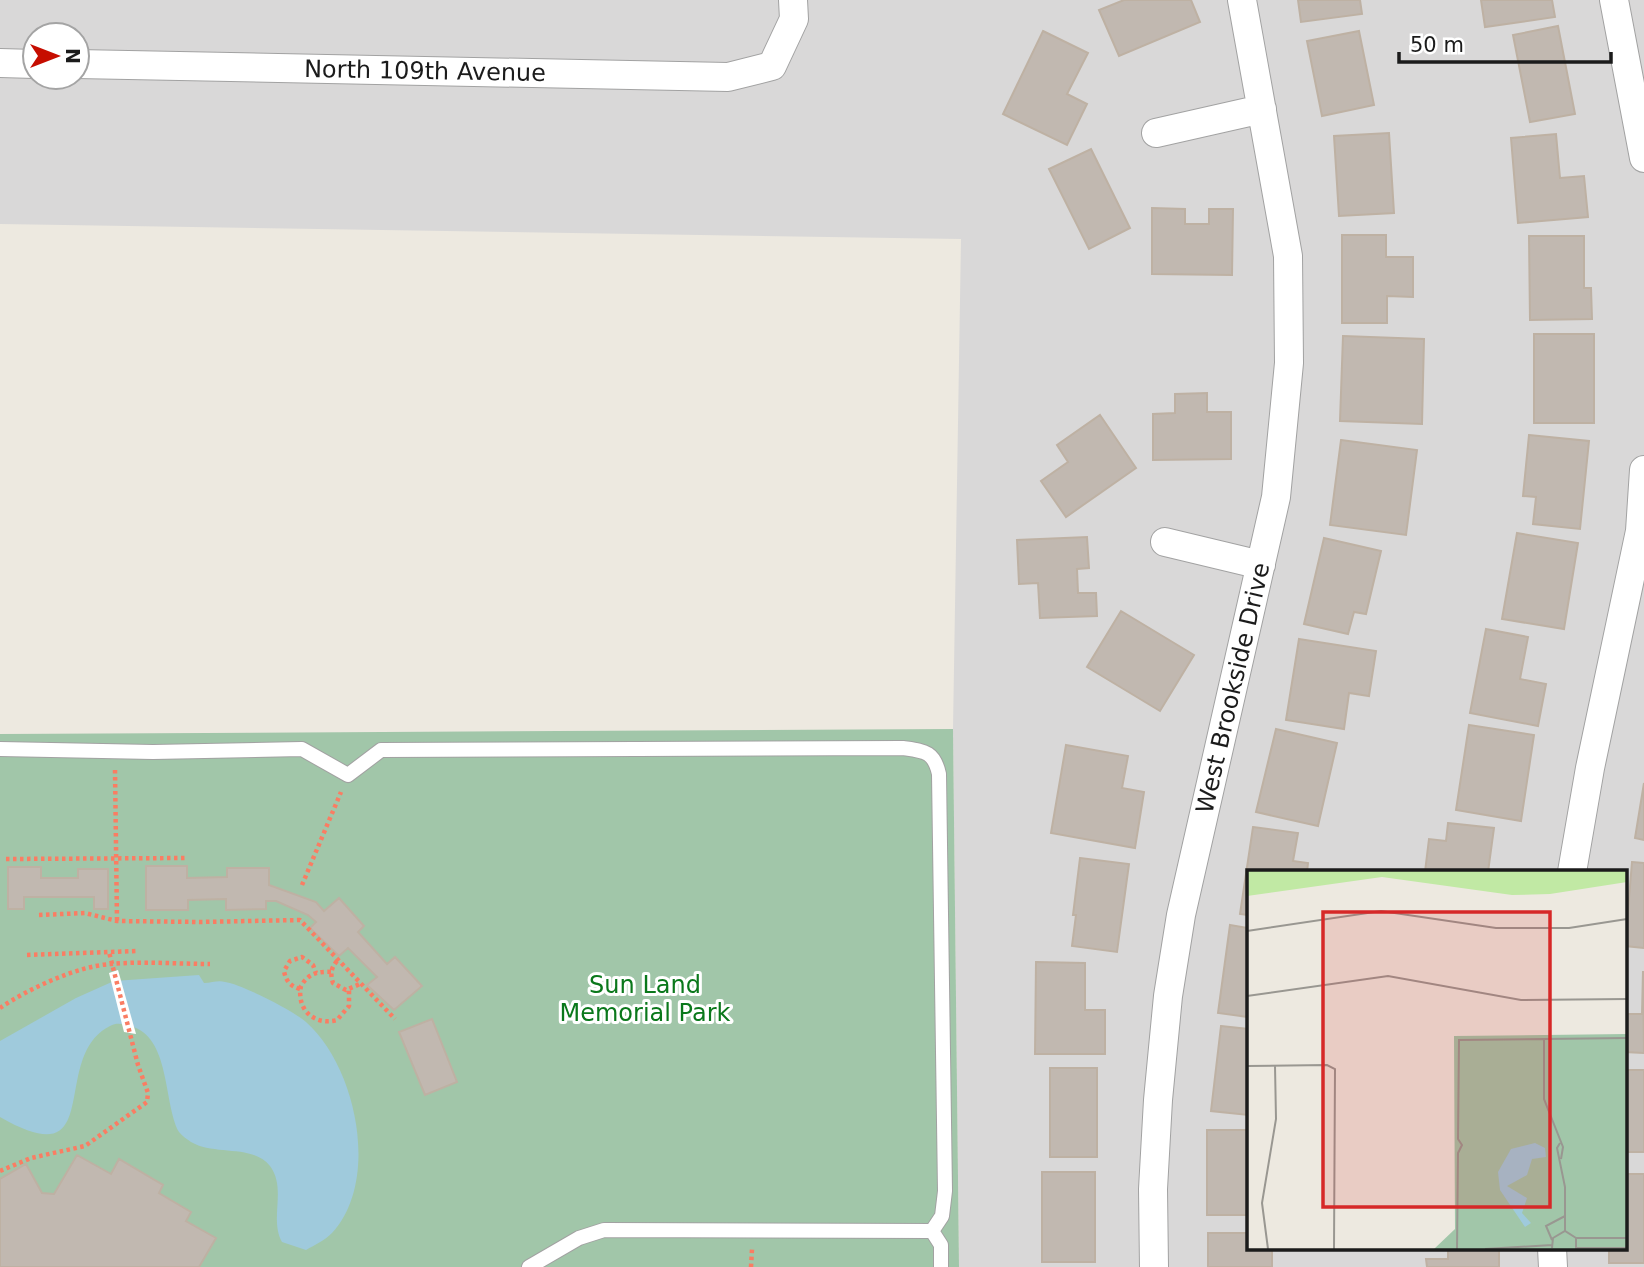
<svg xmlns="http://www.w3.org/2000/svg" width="1644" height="1267" viewBox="0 0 1644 1267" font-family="'DejaVu Sans',sans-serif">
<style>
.residential{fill:#d9d8d8;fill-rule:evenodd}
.cemetery{fill:#a1c6a9}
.water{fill:#9fcadc}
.pier{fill:#fff}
.building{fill:#c1b8b0;stroke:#beb1a3;stroke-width:2}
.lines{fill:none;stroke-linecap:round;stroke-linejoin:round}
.lane-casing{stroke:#a2a2a2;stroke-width:16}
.street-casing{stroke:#a2a2a2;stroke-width:30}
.path{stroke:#fa7d63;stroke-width:4.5;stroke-dasharray:3.5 3.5;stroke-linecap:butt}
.lane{stroke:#fff;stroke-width:14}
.street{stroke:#fff;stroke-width:28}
.labels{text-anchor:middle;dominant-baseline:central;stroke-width:6;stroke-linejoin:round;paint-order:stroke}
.street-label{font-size:24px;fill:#1b1b1b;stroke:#fff}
.park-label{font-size:24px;fill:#0a781b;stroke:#fff}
.inset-road{fill:none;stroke:#999791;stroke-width:2}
.view{fill:#d62828;fill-opacity:0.15;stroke:#d62828;stroke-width:3.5}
.inset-edge{fill:none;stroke:#1b1b1b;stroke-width:3.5}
</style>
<rect width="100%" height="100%" fill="#ede9e0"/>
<path class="residential" d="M0,0H1644V1267H959L953,729L961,239L0,224ZM35,35H77V77H35ZM1248,872H1625V1248H1248Z"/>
<path class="cemetery" d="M953,729L959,1267H0V734Z"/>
<path class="water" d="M199,975L204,983C212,983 218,980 225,982C241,984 294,1011 306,1022C356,1066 381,1180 332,1233C325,1240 315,1245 306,1250L282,1242C269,1219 287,1189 270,1166C253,1144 215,1156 191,1142C187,1139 182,1136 179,1132C163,1103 171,1036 130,1026C123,1024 117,1022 110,1026C48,1057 108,1179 0,1117V1041L76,998L114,981Z"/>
<path class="pier" d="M118,970L136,1034L124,1032L109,973Z"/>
<path class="building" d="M1124,0H1191L1200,22L1119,56L1099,10Z
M1298,0H1360L1362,14L1301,22Z
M1481,0H1552L1555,17L1485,27Z
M1558,26L1575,114L1530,122L1513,35Z
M1043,31L1088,53L1067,94L1087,104L1067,145L1003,114Z
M1359,31L1374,105L1322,116L1307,41Z
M1389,133L1394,213L1339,216L1334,136Z
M1556,134L1560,178L1584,176L1588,217L1518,223L1511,138Z
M1091,149L1130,228L1089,249L1049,169Z
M1152,208L1185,209V224H1209V209H1233L1232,275L1152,274Z
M1342,235H1386V257H1413V297L1387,296V323H1342Z
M1529,236H1584V288H1591L1592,319L1530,320Z
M1534,334H1594V423H1534Z
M1343,336L1424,339L1422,424L1340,421Z
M1207,393V412H1231V459L1153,460V414L1175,413V394Z
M1100,415L1136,468L1066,517L1041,481L1068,462L1057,445Z
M1529,435L1589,441L1580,529L1533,524L1536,497L1523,496Z
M1341,440L1417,450L1406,535L1330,525Z
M1517,533L1578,543L1564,629L1502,619Z
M1087,537L1089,568L1077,569L1078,593H1096L1097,616L1040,618L1038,583L1019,584L1017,540Z
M1324,538L1381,551L1366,614L1354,612L1348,634L1304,624Z
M1121,611L1194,655L1160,711L1087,667Z
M1486,629L1528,637L1520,679L1546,684L1538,726L1470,713Z
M1299,639L1376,651L1369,696L1349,693L1344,729L1286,720Z
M1469,725L1534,735L1521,821L1456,810Z
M1276,729L1337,743L1318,826L1256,812Z
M1066,745L1128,756L1122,788L1144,792L1135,848L1051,833Z
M1644,783V840L1635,838Z
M1448,823L1494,828L1488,872H1425L1429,839L1446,841Z
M1253,827L1298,833L1293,861L1308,863L1307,872H1248V915L1240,914Z
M1080,858L1129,864L1117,952L1072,946L1076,915H1073Z
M1632,862L1644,863V948L1625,946Z
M146,866H187V878L227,877V868H269V885L316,902L324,911L339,898L364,926L358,932L387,964L395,957L422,986L394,1010L367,985L377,977L348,948L339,956L310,928L316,922L308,915L276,901H266V909L226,910V899L188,900V910H146Z
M8,867H41V878H78V869H108V909H94V897H24V909H8Z
M1230,925L1248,928V1017L1218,1013Z
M1036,962L1085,963V1010H1105V1054H1035Z
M1643,971L1644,1053L1625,1052V1014H1642Z
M432,1019L457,1082L425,1095L399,1032Z
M1221,1026L1248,1029V1115L1211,1111Z
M1050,1068H1097V1157H1050Z
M1625,1070H1644V1152H1625Z
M1207,1130H1248V1215H1207Z
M77,1155L111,1174L119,1159L163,1185L159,1193L191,1212L186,1221L216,1238L199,1267H0V1179L26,1164L42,1193L54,1194Z
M1042,1172H1095V1262H1042Z
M1625,1174H1644V1263H1609V1248H1625Z
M1208,1233H1248V1248H1272V1267H1208Z
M1448,1248H1499V1267H1427L1426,1259H1448Z"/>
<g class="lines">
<g class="lane-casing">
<path id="lane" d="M0,749L153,752L302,749L348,775L381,750L903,748C924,751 934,751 939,774L945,1191L942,1216L932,1231
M932,1231L941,1245V1267
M529,1267L579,1238L604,1230L932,1231"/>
</g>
<g class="street-casing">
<path id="street" d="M1614,0L1644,158
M0,63L35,64
M77,64L728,77L772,66L794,19L793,0
M1156,133L1262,109
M1165,542L1261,565
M1572,872L1590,768L1640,531L1644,470
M1552,1248L1553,1267
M1154,1267L1153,1189L1158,1100L1168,996L1181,915L1276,497L1289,363L1288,256L1242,0"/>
</g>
<path class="path" d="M115,770L117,921
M6,859L186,858
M302,885L341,792
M39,915L85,913L117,921L199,922L300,920L395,1019
M27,955L137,951
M337,961C331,968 330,974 333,983L346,990L360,984
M331,972C317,971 308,974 301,986C296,1010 315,1026 337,1020L349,1006V990
M300,989C290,986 286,981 284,971L290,961L302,957L313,965L316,973
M0,1008C28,989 77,966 111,964C144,961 178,964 210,964
M0,1171L31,1158L85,1146L147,1102L148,1093L138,1065L109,952
M751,1267L752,1249"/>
<use href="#lane" class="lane"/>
<use href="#street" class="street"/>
</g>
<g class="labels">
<g class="street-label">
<text transform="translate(425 71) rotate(1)">North 109th Avenue</text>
<text transform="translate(1233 688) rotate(-77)">West Brookside Drive</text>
</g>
<g class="park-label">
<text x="645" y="985">Sun Land<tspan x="645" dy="28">Memorial Park</tspan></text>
</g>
</g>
<g transform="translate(1247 870)">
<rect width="380" height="380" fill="#ede9e0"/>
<path d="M0,1H380V12L303,24L265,25L135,7L0,26Z" fill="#c1e9a4"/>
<path d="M380,164V379H187L208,359L207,166Z" fill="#a1c6a9"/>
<path d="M288,273L298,278L299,287L285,289L280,305L260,316L280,328L275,343L284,353L278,357L253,320L251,302L264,279Z" fill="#9fcadc"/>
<path class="inset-road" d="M0,61L134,41L249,58H322L380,49M0,126L141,106L274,130L380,129M297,170V229L316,277L314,289M0,196L80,195L88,199L87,379M313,273L310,278L318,317V361M329,368H380M305,370L299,356L318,346M305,378L306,368L318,361L329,368V379M330,378H380M21,379L15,333L29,249L28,196M210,379L211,283L215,275L211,269L212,170L380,168M238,379L305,375"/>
<path class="view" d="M76,42H303V337H76Z"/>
<rect width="380" height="380" class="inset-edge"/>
</g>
<g transform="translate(56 56) rotate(90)"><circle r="33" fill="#ffffff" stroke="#a4a4a4" stroke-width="2"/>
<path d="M0-5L12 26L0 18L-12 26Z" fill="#c60d00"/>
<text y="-10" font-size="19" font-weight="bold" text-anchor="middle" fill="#1b1b1b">N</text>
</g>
<path d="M1399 52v10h212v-10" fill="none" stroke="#1b1b1b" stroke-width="3.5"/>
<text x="1410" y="52" font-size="21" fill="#1b1b1b" stroke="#ffffff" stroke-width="5" paint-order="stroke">50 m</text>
</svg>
